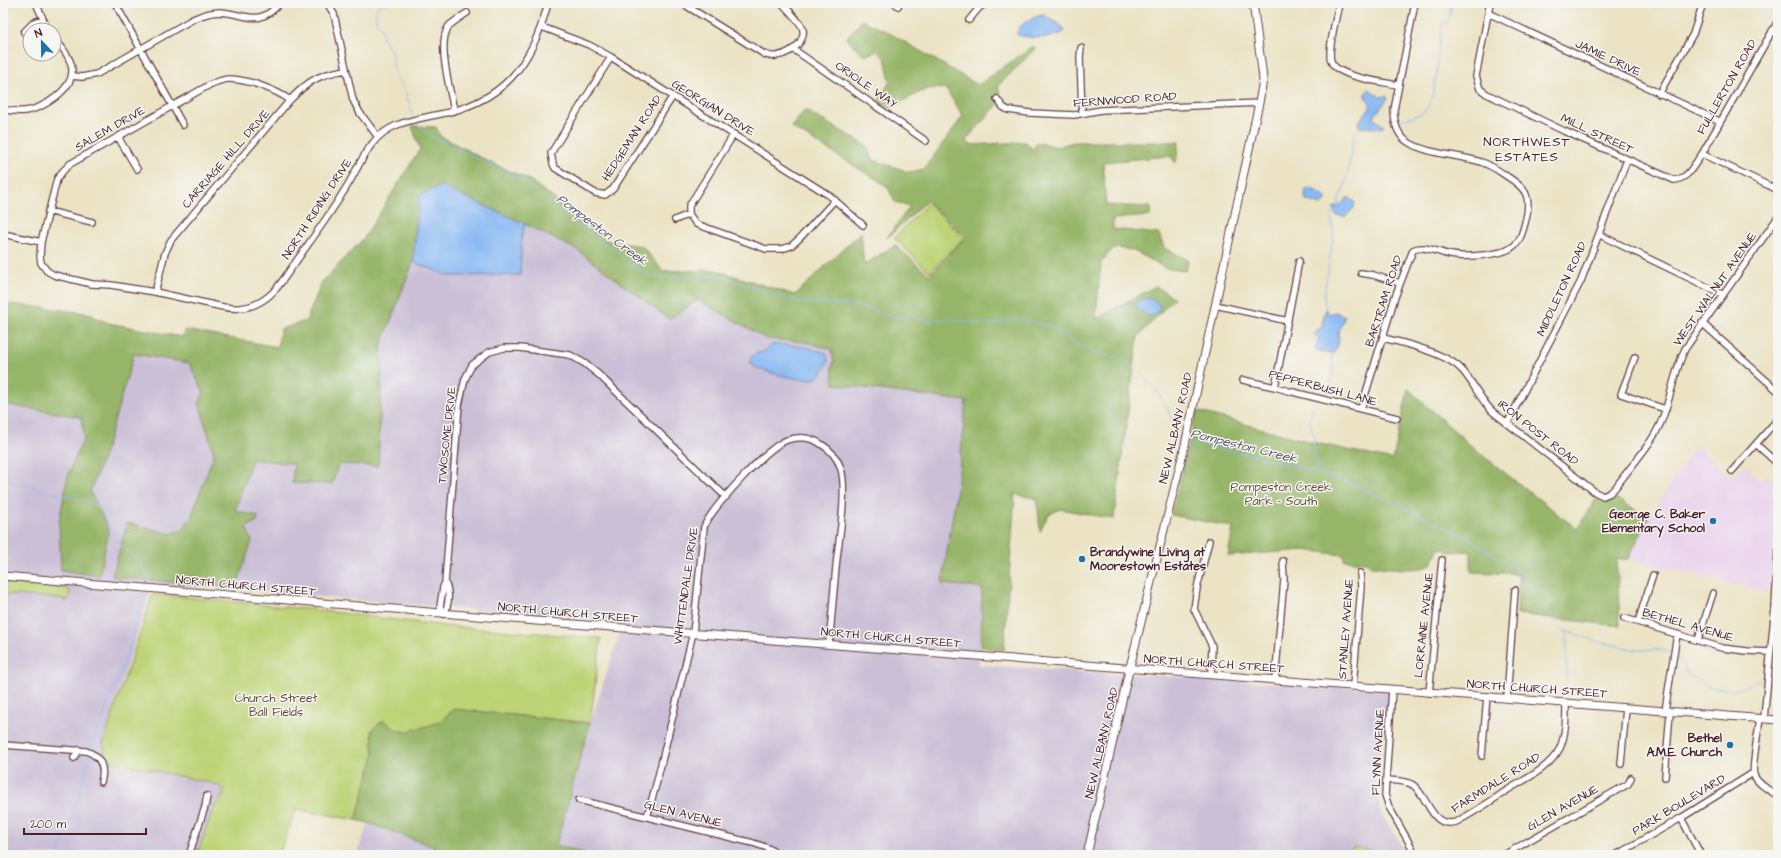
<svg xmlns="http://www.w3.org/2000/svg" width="1781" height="858" viewBox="0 0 1781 858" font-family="'Architects Daughter',sans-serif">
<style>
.built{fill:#ead1ec}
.industrial{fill:#cabfd6}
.green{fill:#bed376;stroke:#847950}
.forest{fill:#96b567;stroke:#706a49}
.water{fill:#88b9f4;stroke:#696c90}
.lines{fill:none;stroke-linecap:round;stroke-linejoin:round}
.stream{stroke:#88b9f4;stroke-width:1}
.minor-casing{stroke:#623c42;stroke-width:8}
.major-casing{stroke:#623c42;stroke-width:9}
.minor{stroke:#fff;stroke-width:5.5}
.major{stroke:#fff;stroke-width:7}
.poi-dot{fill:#1f6fb2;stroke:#f6f6f2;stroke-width:1.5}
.labels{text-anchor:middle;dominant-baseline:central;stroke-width:3;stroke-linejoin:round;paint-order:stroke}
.street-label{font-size:12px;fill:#4a1f2b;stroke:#f6f6f2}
.park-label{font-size:12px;fill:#674c3e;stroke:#f6f6f2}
.poi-label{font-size:12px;font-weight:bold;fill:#4a1f2b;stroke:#f6f6f2;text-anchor:end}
.neighbourhood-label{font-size:13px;letter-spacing:1px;fill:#4a1f2b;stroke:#f6f6f2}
.water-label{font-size:13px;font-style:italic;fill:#5d4d67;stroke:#f6f6f2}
</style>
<rect width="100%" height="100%" fill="#f6f6f2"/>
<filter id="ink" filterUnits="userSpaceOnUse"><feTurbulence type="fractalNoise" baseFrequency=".025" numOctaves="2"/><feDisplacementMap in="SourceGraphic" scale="8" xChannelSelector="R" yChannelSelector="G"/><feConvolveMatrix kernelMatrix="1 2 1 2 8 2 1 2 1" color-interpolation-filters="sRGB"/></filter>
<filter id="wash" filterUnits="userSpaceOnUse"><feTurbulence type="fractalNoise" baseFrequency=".012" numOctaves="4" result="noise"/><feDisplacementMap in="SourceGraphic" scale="16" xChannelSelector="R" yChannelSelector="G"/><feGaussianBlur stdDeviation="0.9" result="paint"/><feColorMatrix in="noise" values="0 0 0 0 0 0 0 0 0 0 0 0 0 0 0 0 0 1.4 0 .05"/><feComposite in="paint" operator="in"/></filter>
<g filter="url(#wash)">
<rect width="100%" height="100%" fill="#ebe3c4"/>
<path class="built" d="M1696,445L1730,478L1743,465L1760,481L1767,475L1778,485V524L1773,549L1771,593L1628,559L1649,518Z"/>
<path class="industrial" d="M449,164L525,224L577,250L669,318L698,300L767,339L805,342L831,349L835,361L834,384L966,401L958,482L942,584L982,588L979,665L1392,690L1381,757L1379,796L1380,811L1407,855H591L556,845L590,723L624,622L153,583L103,744L224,788L225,790L219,802L213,808L197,855H3V385L61,317L251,351L325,350Z
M368,823L462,855H357Z"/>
<path class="green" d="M928,203L964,238L929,272L894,238Z
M3,583L66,588L70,591L69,599L65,603V599L3,594Z
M153,594L307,609L446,626L601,638L590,723L454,709L440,722L427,727L406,732L395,729L372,731L374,755L356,820L296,809L279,855H197L213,808L219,802L225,790L215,784L108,760L103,744Z
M1353,847L1381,852L1380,855H1351Z"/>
<path class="forest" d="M862,20L886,31L978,85L1032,47L1036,48L998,86L1001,101L966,140L970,145L1026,142L1033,150L1037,142L1057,147L1074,142H1179L1176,163L1170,156L1103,162L1106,205L1151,207L1150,216L1113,219V229L1159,234L1164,248L1188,260L1186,271L1167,269L1132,250L1114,248L1101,262L1096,319L1156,286L1174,298L1138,337L1114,519L1060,509L1048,515L1040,532L1037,499L1015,494L1004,650L981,647L982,588L942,584L958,482L966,401L834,384L832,367L834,361L831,349L805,342L767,339L698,300L669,319L577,250L525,224L447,189L442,185L419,196L413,262L381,346L382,362L378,466L339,464L332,484L292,483L294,464L252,459L235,511L258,516L257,521L246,528L252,541L236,588L112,577L127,523L171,534L183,530L191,517L214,454L199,403L204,393L189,363L134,354L104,455L90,492L109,531L99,576L61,570L59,522L68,475L84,438L81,417L3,404V306L11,304L87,313L108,323L182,337L185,330L277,347L281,329L306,321L322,282L364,238L420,149L412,126L436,127L440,136L489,162L530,180L608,241L642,246L663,271L715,270L795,295L861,232L864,265L895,245L929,275L966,237L927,201L887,238L910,206L895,202L887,186L791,127L805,110L867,146L873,160L909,172L924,169L963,116L945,88L927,89L880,113L873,108L890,82L885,57L877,51L865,56L846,39Z
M1408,389L1477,451L1577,529L1596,499L1606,500L1614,497L1649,518L1628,559H1617L1620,626L1517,614L1519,574L1471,572V551L1448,552L1446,550L1441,548C1434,552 1436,559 1431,564C1422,573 1384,567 1371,566L1366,562L1344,560V555L1304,550L1228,556L1233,527L1171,515L1197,411L1307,441L1393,460Z
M454,709L590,723L556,845L591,855H457L368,823L356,820L374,755L372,730L383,720L395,729L406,732L440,722Z"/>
<path class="water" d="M1044,15L1064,28V32C1052,40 1030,38 1017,35C1017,24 1034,16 1044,15Z
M1369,89L1380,97L1386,96L1388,98L1373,118L1384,126L1381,128L1360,127L1358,125L1361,119L1371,106L1365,94Z
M442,185L447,189L525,224L522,235L520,275L449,276L413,262L419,196Z
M1310,188L1325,196C1327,200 1325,203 1321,205L1306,200L1305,197L1306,189Z
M1347,198H1350L1355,202L1354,208L1345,217L1336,215L1333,208L1341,205Z
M1144,298C1151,298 1159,301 1160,309L1154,315L1148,316L1136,308V303Z
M1326,309L1329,314L1335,312L1345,316L1338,333L1339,340L1334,353H1324L1316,350L1315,348L1319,338L1313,334L1316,330L1321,329Z
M778,344L805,347L826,353L828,361C825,367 821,376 815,378C805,383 758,371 750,364L751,357L758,353L764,352L771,345Z"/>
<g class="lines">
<path class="stream" d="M390,3L388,5L385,4L378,6L376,11V22L382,29L383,39L391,50L395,75L406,93L413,117
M1401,120C1408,118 1419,116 1424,111C1439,99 1437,42 1443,22H1448L1452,3
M416,122L428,134L518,178L581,227L616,251L637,269L649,276L697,277L718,275L757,289L781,296L786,299L799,302L855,305L894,317H912L928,321L945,319L992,324L1018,319L1026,320L1051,327L1064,334L1080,347L1097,354L1117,357L1128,363L1143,375L1155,388L1167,408L1174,424L1176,438L1182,441
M1338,208L1339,198L1343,191L1346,182L1354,136L1360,128
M1331,215L1335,212
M1326,311L1324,295L1334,233L1331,218
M1322,397C1334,382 1334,373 1332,354
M1189,443L1247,454L1333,477L1363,489L1465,536L1516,569L1562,630L1596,641L1636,650H1662L1671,653
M1318,473L1314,446L1315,438L1309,421L1313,407L1319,401
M3,480L91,502L100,510L114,536
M118,541L130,554L136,556L140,561L148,579
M1675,656L1681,662L1688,675L1698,679L1707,687L1735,690L1761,680
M1776,673L1778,671
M1566,681L1567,632
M91,747L129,649L144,593
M58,855L79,795L90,755"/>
</g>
</g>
<g filter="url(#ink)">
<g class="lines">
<g class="minor-casing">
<path id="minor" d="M36,3L48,30
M115,3L183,125
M327,3L334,14L353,100L360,113L378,137
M682,3L764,54C779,62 806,46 803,30C802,23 787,9 782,3
M895,3L898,6
M1339,3C1337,16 1327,50 1331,61C1336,77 1383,82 1398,85
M1490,3L1476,76L1480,89L1487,94L1564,131L1674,180C1689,179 1694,164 1702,154L1778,21
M1488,13L1719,121
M969,20L979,8L986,3
M542,27L589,45L611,57L830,196L863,225
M1772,31L1778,35
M24,32L34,22L42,19
M1081,48L1080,57L1082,113
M793,49L926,141
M611,57L551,153L553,164L555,168L595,193L605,195L613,189L673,96
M72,76L82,77L97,74L193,19C202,15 210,12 220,12C248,14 258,28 280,3
M1659,94L1693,34L1703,3
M997,99L1003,107L1008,110L1030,113L1074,115L1101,110L1259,103
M290,100C276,90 247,79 229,79C223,79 217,82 211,84L70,164L63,171L57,179L41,242L40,256L41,263L47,271L54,275L92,284L111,285L155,292L223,307C235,309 247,309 258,303C275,295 284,278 295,263C311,240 329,216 344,191C354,176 361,158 372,144C388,123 412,120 436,115C502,103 532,66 548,3
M3,109C10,111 17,112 25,111C42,109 74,90 72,69C71,57 61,47 54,37
M454,111C451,91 436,43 449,26C454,21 461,17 467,13
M734,134L689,206V214L696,224L766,249H782L791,246L799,239L835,200
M118,137L137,169
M1702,154L1778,190
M48,211L92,222
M675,220L689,214
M3,234L41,242
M1600,235L1722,294
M1361,273L1373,275L1400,283
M155,292L165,253L171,240L290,100C308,81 319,74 346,70
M1215,305L1288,321
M1702,323L1778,391
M1383,338C1405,343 1448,354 1462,370C1474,383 1480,400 1493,412L1595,492L1603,496L1610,493L1616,487C1630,467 1652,444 1661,422C1671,398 1674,372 1685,349L1778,217
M1635,357L1621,394L1665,409
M1243,380L1275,387L1289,391L1397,418
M1275,387L1299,261
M1361,409L1395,297L1413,250C1424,244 1439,253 1451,255C1463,258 1501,255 1511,248C1521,242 1523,230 1526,219C1531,197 1527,189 1508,177C1499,171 1491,165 1481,162C1460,155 1426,154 1408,142C1397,135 1394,122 1394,110L1415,3
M1507,424L1581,281L1627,160
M1756,444L1778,464
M1732,471L1778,419
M1209,541L1197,588L1194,609L1212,646L1211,675
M444,614L440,607L443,587L445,583L459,405L465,379L472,365L489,352L504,348H520L570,355L584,363L598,374L726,497
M444,614C449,605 450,592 445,583
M1624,618L1722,648L1747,651L1770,652
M1638,622L1653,575
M1698,640L1713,593
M1275,680L1284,580L1283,561
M1353,686L1361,587L1360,573
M1392,690L1385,795L1389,807L1416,855
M1429,693L1442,560
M1507,698L1515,590
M1665,711L1677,634
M1760,718C1759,728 1751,768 1754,775C1757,784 1771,791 1778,796
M1764,718L1775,607L1778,552
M3,745L86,751C101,756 105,768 101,782
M1482,756L1487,696
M74,758L79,750
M1621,764L1626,708
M1665,777L1670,712
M1386,780C1395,781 1405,780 1413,785C1429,797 1431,829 1456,822C1473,813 1490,802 1506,791C1525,779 1549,769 1560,748C1566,734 1566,718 1566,703
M579,800L753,843L768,848L779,855
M647,817L657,781L693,633L704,527C712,508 767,447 787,440C798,436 811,437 821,444C831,450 838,459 841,469C847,490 840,534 837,557C834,586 832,615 829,644
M1681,818L1701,855
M189,855L205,807L207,796
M1504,855L1628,784L1631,778
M1616,855L1681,818L1753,773"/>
</g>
<g class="major-casing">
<path id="major" d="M3,576L548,622L1778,720
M1087,855L1127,679L1185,445L1259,103L1263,80L1262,70L1253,3"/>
</g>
<use href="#minor" class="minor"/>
<use href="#major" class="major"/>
</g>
</g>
<g class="poi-dot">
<circle cx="1713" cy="521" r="4"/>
<circle cx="1082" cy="559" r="4"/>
<circle cx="1730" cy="745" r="4"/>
</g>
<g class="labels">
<g class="street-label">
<text transform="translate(1608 58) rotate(25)">JAMIE DRIVE</text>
<text transform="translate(866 85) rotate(35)">ORIOLE WAY</text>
<text transform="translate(1727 87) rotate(-60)">FULLERTON ROAD</text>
<text transform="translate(1125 100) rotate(-4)">FERNWOOD ROAD</text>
<text transform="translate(713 108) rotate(32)">GEORGIAN DRIVE</text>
<text transform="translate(110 129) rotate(-30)">SALEM DRIVE</text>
<text transform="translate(1597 134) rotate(25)">MILL STREET</text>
<text transform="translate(632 138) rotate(-57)">HEDGEMAN ROAD</text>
<text transform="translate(226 159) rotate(-49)">CARRIAGE HILL DRIVE</text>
<text transform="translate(317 209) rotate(-57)">NORTH RIDING DRIVE</text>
<text transform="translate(1562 289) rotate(-65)">MIDDLETON ROAD</text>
<text transform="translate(1715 289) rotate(-55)">WEST WALNUT AVENUE</text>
<text transform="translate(1384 301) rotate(-72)">BARTRAM ROAD</text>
<text transform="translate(1323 388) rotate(15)">PEPPERBUSH LANE</text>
<text transform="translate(1176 428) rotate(-77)">NEW ALBANY ROAD</text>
<text transform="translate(1538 433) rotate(38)">IRON POST ROAD</text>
<text transform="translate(447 435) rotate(-84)">TWOSOME DRIVE</text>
<text transform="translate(246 586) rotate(5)">NORTH CHURCH STREET</text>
<text transform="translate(686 586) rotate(-82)">WHITTENDALE DRIVE</text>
<text transform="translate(568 613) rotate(5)">NORTH CHURCH STREET</text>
<text transform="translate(1424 625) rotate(-84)">LORRAINE AVENUE</text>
<text transform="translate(1688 625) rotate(16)">BETHEL AVENUE</text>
<text transform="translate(1346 629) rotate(-86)">STANLEY AVENUE</text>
<text transform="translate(891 638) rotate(5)">NORTH CHURCH STREET</text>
<text transform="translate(1214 664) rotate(4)">NORTH CHURCH STREET</text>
<text transform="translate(1537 689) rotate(4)">NORTH CHURCH STREET</text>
<text transform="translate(1102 743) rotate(-77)">NEW ALBANY ROAD</text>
<text transform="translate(1378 752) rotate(-87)">FLYNN AVENUE</text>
<text transform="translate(1496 783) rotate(-32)">FARMDALE ROAD</text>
<text transform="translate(1679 805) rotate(-31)">PARK BOULEVARD</text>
<text transform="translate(1563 808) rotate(-30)">GLEN AVENUE</text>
<text transform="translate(683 814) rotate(14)">GLEN AVENUE</text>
</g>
<g class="park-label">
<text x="1281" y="487">Pompeston Creek<tspan x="1281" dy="14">Park - South</tspan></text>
<text x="276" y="698">Church Street<tspan x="276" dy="14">Ball Fields</tspan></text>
</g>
<g class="poi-label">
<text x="1705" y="514">George C. Baker<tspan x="1705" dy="14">Elementary School</tspan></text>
<text x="1090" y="552" text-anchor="start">Brandywine Living at<tspan x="1090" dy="14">Moorestown Estates</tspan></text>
<text x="1722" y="738">Bethel<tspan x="1722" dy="14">A.M.E. Church</tspan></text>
</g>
<g class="neighbourhood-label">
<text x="1527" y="142">NORTHWEST<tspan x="1527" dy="15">ESTATES</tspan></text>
</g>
<g class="water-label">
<text transform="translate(602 230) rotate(37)">Pompeston Creek</text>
<text transform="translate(1244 446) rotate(14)">Pompeston Creek</text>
</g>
</g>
<rect width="1781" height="858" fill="none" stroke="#f6f6f2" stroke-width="16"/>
<g transform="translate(42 42) rotate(338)"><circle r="19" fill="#f6f6f2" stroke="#b1a0a2"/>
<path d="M0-3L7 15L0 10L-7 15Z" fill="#1f6fb2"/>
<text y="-6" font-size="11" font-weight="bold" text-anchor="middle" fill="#4a1f2b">N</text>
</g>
<path d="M24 828v6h122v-6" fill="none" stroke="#4a1f2b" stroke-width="2"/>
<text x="30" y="828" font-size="12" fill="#4a1f2b" stroke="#f6f6f2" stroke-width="3" paint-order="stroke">200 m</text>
</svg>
